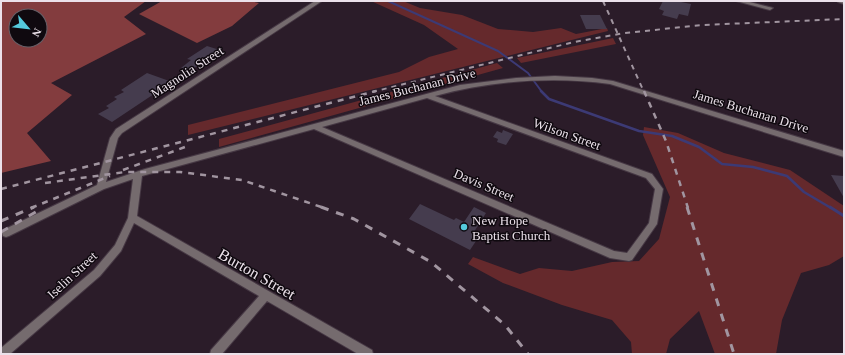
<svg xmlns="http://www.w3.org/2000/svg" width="845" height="355" viewBox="0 0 845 355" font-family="'Times New Roman',serif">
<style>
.green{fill:#65292c}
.forest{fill:#833c3e;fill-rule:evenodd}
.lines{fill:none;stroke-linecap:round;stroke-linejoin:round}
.stream-far2{stroke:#3c3a75;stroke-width:2}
.stream-far1{stroke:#3c3a75;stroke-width:2.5}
.stream{stroke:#3c3a75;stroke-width:3}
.building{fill:#453c4e}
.street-casing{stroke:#463844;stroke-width:2}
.street{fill:#756b6e;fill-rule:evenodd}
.rail-far2{stroke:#a195a0;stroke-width:2;stroke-dasharray:5 5;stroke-linecap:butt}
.rail-far1{stroke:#a195a0;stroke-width:2.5;stroke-dasharray:6 6;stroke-linecap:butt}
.rail{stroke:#a195a0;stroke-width:3;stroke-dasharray:8 8;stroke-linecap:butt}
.poi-dot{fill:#54cadd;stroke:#0f090f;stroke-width:1.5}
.labels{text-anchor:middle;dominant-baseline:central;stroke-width:3;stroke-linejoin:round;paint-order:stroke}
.street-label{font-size:13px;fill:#ebe1ea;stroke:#0f090f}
.poi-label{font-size:13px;fill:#ebe1ea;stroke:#0f090f;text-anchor:start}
.near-street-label{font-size:16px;fill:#ebe1ea;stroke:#0f090f}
</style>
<rect width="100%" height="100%" fill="#2b1c29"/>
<path class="green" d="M371,1H403L420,8L462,15L498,29L533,32L561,28L576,34L607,28L608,31L188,135V125L399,72L429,57L458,49L424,25Z
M613,38L616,44L521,63L517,58Z
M497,63L503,68L219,147V139Z
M644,127L678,133L724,153L790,170L844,206V256L829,265L801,273L782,320L776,354H715L699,311L670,339L666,354H632L631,342L612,320L562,305L503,283L468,264L473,257L520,274L539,268L572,271L612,262L639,261L659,239L670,197L643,135Z"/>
<path class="forest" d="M1,1H146L124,17L146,34L51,83L72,95L27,133L51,161L1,173ZM16,16H40V40H16Z
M162,1H250L259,3L232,26L197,43L139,14Z"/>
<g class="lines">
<path class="stream-far2" d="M388,1L498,51L528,73L542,92"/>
<path class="stream-far1" d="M541,91L549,99L639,131L672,136L699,147L722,164L753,167L787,176L804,192L831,208"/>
<path class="stream" d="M830,207L844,216"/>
</g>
<path class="building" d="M663,1H676L691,4L688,16L679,14L677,19L662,15L664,11L659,9Z
M580,15H600L607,29H586Z
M207,46L223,51L189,71L181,68L191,60L187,59Z
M147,73L172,82L112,122L98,114L109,108L106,106L117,99L114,97L124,92L121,90Z
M503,130L513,134L506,145L497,142L498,139L493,137L497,131L502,133Z
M831,175L844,176V198Z
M420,204L454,220L456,218L464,222L474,207L486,213L474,232L480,235L470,250L409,219Z"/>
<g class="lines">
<g class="street-casing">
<path id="street" d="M315,1H322L122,133L118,138L106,182L145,169L460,85L516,78L555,76L592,78L613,81L844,151V157L610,84C552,76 491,81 435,96L652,174L663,189L657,224L632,260L629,261L610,258L314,129L142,176L137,216L372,350L373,354H358L267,301L222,354H210L211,350L259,296L134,223L121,251L100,276L10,354H1V348L94,270L115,245L128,218L133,179L104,189L9,236L6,237L3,236L2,233L3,230L97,185L110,138L116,129ZM427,98L646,178L655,189L649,223L627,253L614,251L322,127Z
M736,1H746L773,8L770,10Z
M837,1H844V4L838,2Z"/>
</g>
<use href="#street" class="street"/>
<path class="rail-far2" d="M603,1L644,92
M372,92L574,42L625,33L702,25L844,19"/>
<path class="rail-far1" d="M644,91L666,141L688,208
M123,170L185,147
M45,183L125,172H180L242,180L324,208
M1,189L376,91
M31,208L110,176"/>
<path class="rail" d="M321,207L354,219L431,262L505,325L528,354
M687,207L734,354
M1,221L34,207
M1,232L41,209"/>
</g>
<circle class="poi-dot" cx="464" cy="227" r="4"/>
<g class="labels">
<g class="street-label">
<text transform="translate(187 72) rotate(-33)">Magnolia Street</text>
<text transform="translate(417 87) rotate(-14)">James Buchanan Drive</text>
<text transform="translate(751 111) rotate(17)">James Buchanan Drive</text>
<text transform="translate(567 134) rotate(20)">Wilson Street</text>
<text transform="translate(484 185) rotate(23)">Davis Street</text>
<text transform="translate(72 275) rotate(-43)">Iselin Street</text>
</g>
<g class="poi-label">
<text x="472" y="220">New Hope<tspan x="472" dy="15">Baptist Church</tspan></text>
</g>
<g class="near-street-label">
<text transform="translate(257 274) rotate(30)">Burton Street</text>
</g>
</g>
<rect width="845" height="355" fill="none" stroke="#ebe1ea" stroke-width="4"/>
<g transform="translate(28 28) rotate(118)"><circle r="19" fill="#0f090f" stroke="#675f67"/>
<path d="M0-3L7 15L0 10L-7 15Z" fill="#54cadd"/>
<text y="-6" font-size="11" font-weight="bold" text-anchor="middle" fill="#ebe1ea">N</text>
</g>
</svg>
